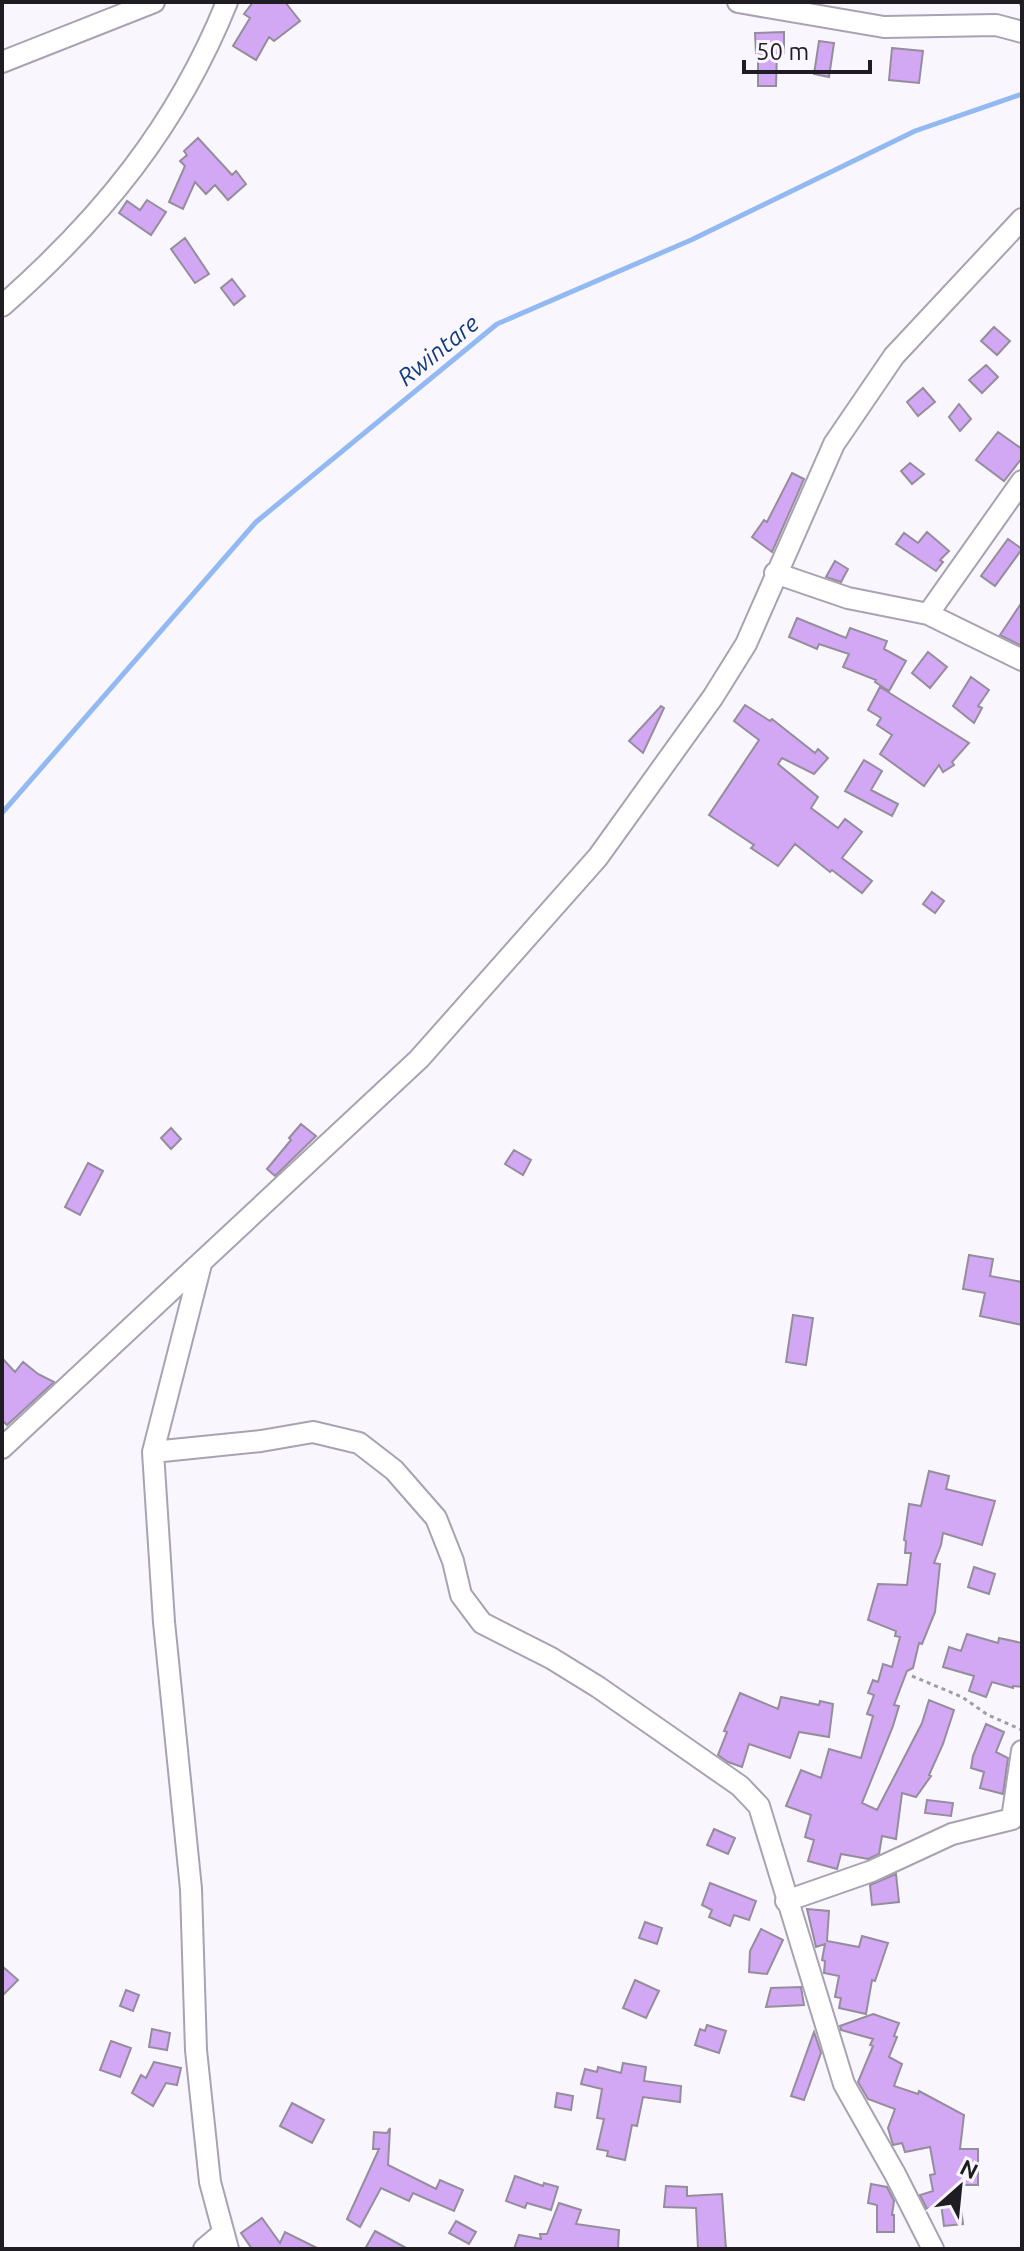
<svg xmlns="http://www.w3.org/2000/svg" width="1024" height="2251" viewBox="0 0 1024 2251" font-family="Ubuntu,sans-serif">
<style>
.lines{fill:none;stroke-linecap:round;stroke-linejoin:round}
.stream{stroke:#93b9f2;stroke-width:5}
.building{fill:#d2a7f4;stroke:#958d9c;stroke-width:2}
.minor-casing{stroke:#a9a2b2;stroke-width:24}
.path{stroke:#a09ea4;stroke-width:3;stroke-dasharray:4 4;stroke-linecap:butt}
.minor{stroke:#fff;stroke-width:20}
.labels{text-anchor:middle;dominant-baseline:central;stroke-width:6;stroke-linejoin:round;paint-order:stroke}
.water-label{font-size:24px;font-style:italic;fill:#113d7b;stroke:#f9f7fd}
</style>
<rect width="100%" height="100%" fill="#f9f7fd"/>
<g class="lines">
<path class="stream" d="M2,813L256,522L497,324L691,240L915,131L1022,94"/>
</g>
<path class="building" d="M253,2H285L300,21L274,41L269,37L256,60L233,46L250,18L244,14Z
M784,32V53H777L776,86H758V53H756L755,33Z
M819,41L834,43L829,77L814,74Z
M892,48L923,51L919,83L889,80Z
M198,138L232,175L236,171L246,184L228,200L215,185L206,194L195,182L183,209L169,202L185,166L180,161L187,155L184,151Z
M147,200L166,212L151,235L119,213L127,201L140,210Z
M185,238L209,274L195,283L171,249Z
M232,279L245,296L234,305L221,288Z
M994,327L1010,341L997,355L981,341Z
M986,365L998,377L982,393L969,380Z
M923,388L935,402L918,416L907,402Z
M959,404L971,419L960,431L949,417Z
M998,432L1022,449V458L1004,481L976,460Z
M910,463L924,474L912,484L901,471Z
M792,473L804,479L772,552L752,537L764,520L767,522Z
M927,532L949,551L940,560L943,562L936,571L896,544L904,533L918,543Z
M1008,539L1022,549L995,586L981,576Z
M835,561L848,569L841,582L826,577Z
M1022,602V646L1000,635Z
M797,618L846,638L850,628L887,641L884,649L906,661L889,691L875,682L876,680L843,667L849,654L819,644L817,649L789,637Z
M928,652L947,667L930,688L912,673Z
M971,677L989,690L978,706L982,708L974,723L953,706Z
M880,687L969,743L952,762L954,765L943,772L939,765L924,786L880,754L892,735L877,725L881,718L868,710Z
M745,705L770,721L772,719L815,753L818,749L828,758L814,774L782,758L778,764L818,797L811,808L838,828L845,819L862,832L842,858L872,881L862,893L832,870L830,872L795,844L778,866L751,848L754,845L709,815L759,740L734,721Z
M661,706L664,708L643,753L629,741Z
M864,760L882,771L871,790L898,804L892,816L845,791Z
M932,892L944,901L935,913L923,904Z
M301,1124L316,1136L275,1176L267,1169L291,1140L289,1138Z
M171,1128L181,1139L171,1149L161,1138Z
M514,1150L531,1160L523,1175L505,1164Z
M88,1163L103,1171L80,1215L65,1207Z
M969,1255L993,1259L990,1276L1022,1282V1325L980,1316L985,1293L963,1289Z
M793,1315L813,1318L806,1365L786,1362Z
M2,1358L15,1372L23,1362L38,1374L54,1382L7,1425L2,1420Z
M929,1471L949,1476L946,1489L995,1501L982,1545L943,1533L941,1545L934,1563L940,1564L935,1612L922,1644L919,1643L913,1668L907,1671L894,1705L899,1706L893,1726L862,1803L877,1810L922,1723L929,1700L954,1710L943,1744L929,1775L931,1776L916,1797L902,1793L896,1839L882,1836L879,1854L868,1859L841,1854L837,1869L808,1861L814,1840L805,1837L811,1815L786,1806L801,1770L821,1778L829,1749L861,1758L873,1716L867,1714L874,1695L868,1693L873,1680L878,1682L883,1664L892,1667L900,1637L895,1636L896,1631L868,1620L878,1584L907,1585L911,1553H905L906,1541L904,1540L909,1504L921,1506Z
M974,1567L995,1574L989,1594L968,1587Z
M967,1634L998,1643L999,1638L1022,1643V1687L1013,1686V1688L992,1682L986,1697L969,1691L974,1676L943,1667L949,1647L961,1651Z
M740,1693L778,1709L781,1697L819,1705L820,1701L833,1704L829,1737L799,1732L790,1758L749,1744L742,1767L728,1762L718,1755L727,1732L724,1731Z
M986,1724L1004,1732L996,1752L1008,1758L1003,1794L980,1788L984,1772L971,1768L973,1756Z
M927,1800L953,1803L951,1816L925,1813Z
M714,1829L735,1838L728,1854L707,1845Z
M896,1874L899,1902L872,1905L870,1885Z
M710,1883L756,1901L749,1920L734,1915L730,1926L709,1917L712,1910L702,1905Z
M807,1909L829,1911L827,1941L859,1947L862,1936L888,1943L875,1981L872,1980L866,2014L839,2008L841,1998L835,1997L839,1976L824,1973L825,1961L822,1960L825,1944L816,1947Z
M645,1922L662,1928L657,1944L639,1938Z
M761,1929L783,1940L767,1974L749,1972L750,1951Z
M2,1966L18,1980L2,1996Z
M635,1980L659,1991L646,2018L623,2008Z
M801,1987L804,2005L766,2007L771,1988Z
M126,1990L139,1995L133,2011L120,2006Z
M873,2014L899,2023L894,2036L897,2037L889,2057L902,2064L894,2086L918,2094L919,2091L964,2115L960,2149H978V2185H958L963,2224L944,2226L941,2204L927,2209L920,2195L933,2191L930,2175L935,2174L930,2147L905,2152L902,2143L893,2145L888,2128L895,2109L868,2099L858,2082L873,2046L870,2045L873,2039L841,2030L840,2026Z
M707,2025L726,2031L719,2053L695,2045L700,2029L705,2031Z
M152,2029L170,2033L167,2050L149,2047Z
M814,2032L821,2053L804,2100L791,2096Z
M111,2041L131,2048L120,2077L100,2070Z
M154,2062L181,2068L177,2085L166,2083L153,2106L132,2093L141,2075L146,2078Z
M623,2063L646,2067L644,2081L681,2086L680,2102L643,2097L637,2126L632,2125L625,2160L607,2156L608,2151L597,2149L604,2119L597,2118L602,2089L581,2084L585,2069L597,2072L598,2067L621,2073Z
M557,2093L573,2096L571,2110L555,2107Z
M292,2103L324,2120L312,2143L280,2126Z
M390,2128L388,2165L436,2189L440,2180L463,2190L454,2211L413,2193L409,2201L381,2188L360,2227L347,2219L379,2149H373L374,2132L387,2133Z
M515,2176L543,2186L544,2183L558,2187L551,2210L527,2203L525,2208L506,2201Z
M871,2184L887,2187L894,2201L892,2215H894V2232H877V2205L868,2203Z
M666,2186L687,2187V2196L722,2194L726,2249H698L696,2208L664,2207Z
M559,2203L581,2210L576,2224L619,2230L618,2249H514L519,2235L541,2239L540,2234H547Z
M262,2218L280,2243L285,2232L319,2249H252L241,2233Z
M456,2221L476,2232L469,2244L449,2233Z
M375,2231L408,2249H365Z"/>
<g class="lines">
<g class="minor-casing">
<path id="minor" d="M738,2L884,27L996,25L1022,32
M2,62L154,2
M2,306C102,218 177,126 227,2
M775,573L848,598L928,614L1022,660
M928,614L1022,481
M201,1264L153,1452L164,1622L191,1889L196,2050L210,2182L228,2249
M2,1448L419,1059L598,857L713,697L746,644L834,444L894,356L1022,219
M153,1452L261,1441L313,1432L359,1443L394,1470L436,1518L453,1561L461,1595L482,1623L551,1658L598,1687L740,1786L759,1806L844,2084L895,2174L933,2249
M786,1901L872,1871L952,1834L1012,1819L1022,1751
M204,2249L223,2233"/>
</g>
<path class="path" d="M1020,2L1022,8
M912,1676L962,1697L988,1715L1022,1730"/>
<use href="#minor" class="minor"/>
</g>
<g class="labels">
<g class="water-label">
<text transform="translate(438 350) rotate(-39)">Rwintare</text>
</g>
</g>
<rect width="1024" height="2251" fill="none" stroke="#1f1c22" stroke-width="8"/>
<g transform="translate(960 2187) rotate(27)" stroke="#f9f7fd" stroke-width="6" paint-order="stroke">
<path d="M0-6L14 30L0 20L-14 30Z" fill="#1f1c22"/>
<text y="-12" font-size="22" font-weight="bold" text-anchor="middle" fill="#1f1c22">N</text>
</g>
<path d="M744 60v12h126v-12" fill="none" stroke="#1f1c22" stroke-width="4"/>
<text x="756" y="60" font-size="24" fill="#1f1c22" stroke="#f9f7fd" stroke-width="6" paint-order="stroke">50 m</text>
</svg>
